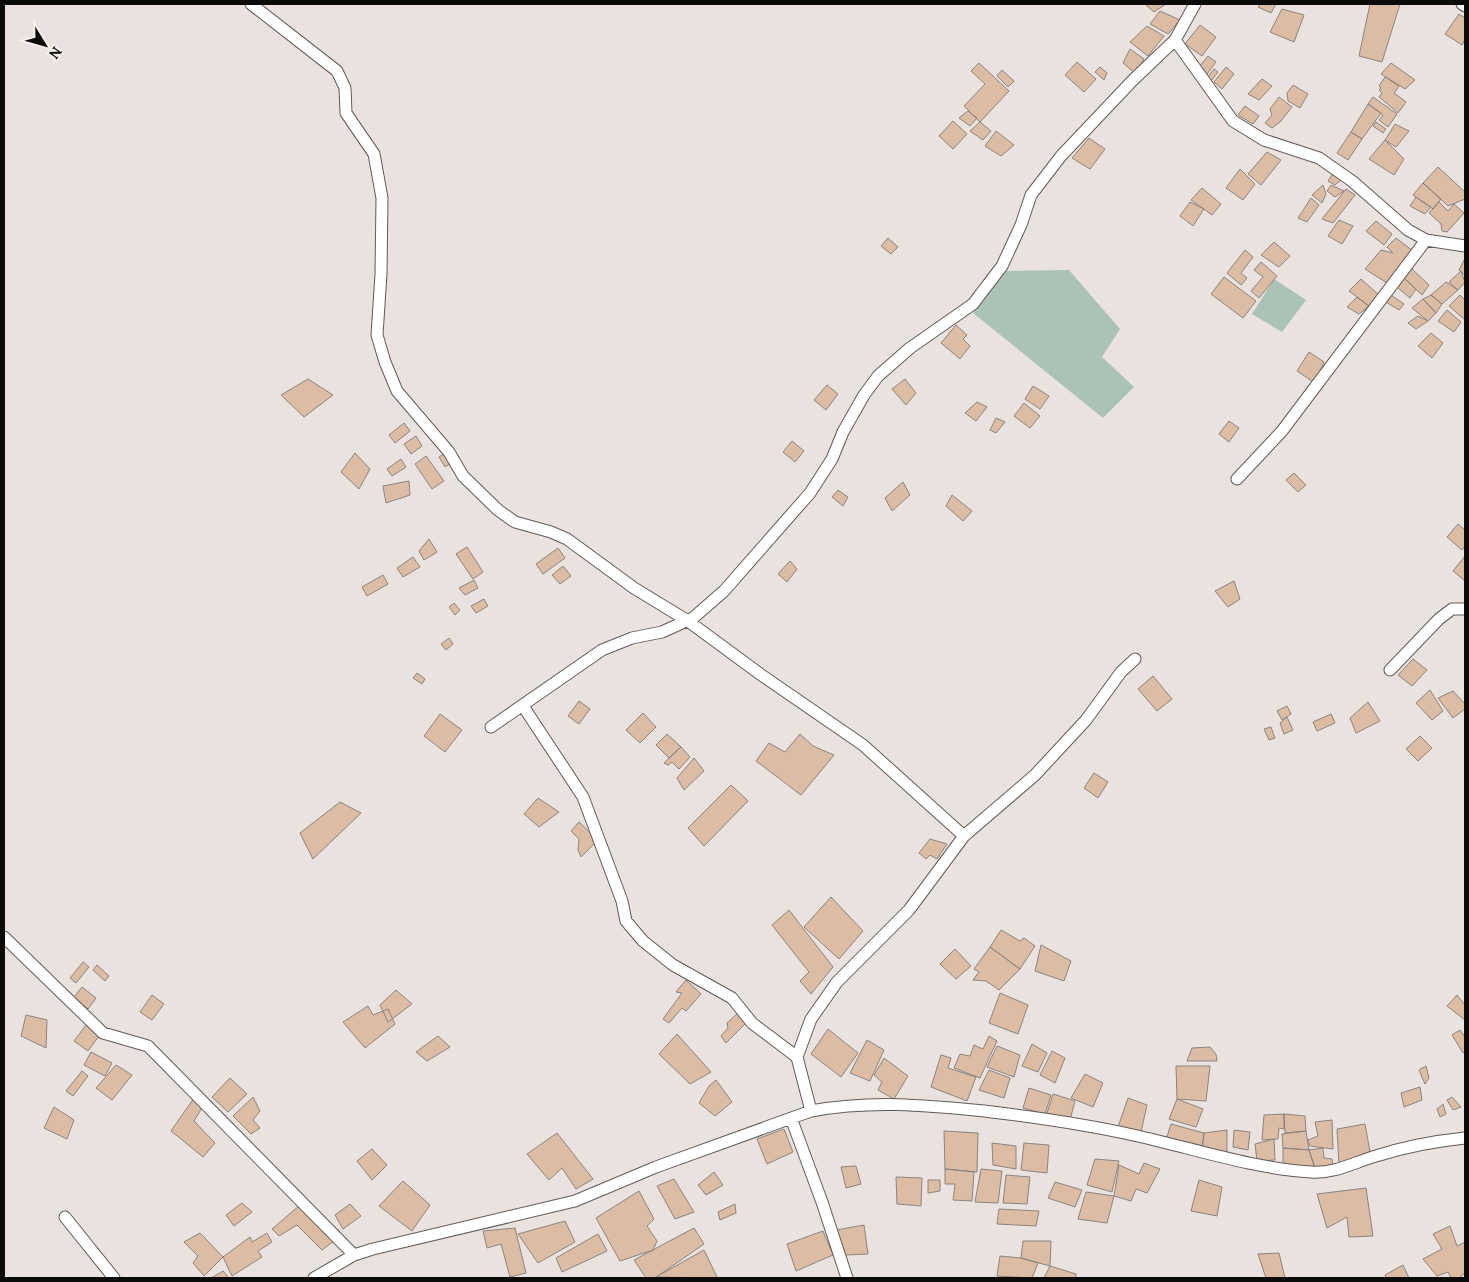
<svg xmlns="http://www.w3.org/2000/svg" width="1469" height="1282" viewBox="0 0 1469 1282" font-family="Lora,serif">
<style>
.green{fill:#abc3b7}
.building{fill:#ddbca4;stroke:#8a847f}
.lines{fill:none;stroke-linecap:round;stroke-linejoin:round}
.street-casing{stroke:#615b57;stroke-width:13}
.street{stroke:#fff;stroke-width:11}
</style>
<rect width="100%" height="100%" fill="#e9e2de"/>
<path class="green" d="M1069,270L1120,329L1102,357L1134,387L1103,418L973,313L1006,271Z
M1274,279L1306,300L1282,332L1252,314Z"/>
<path class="building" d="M1145,4H1166L1154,12Z
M1261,4H1276L1271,13L1258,7Z
M1370,4H1400L1382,62L1359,56Z
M1282,9L1304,15L1294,42L1270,32Z
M1160,11L1180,20L1168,34L1150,24Z
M1459,14L1465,18V39L1462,45L1445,34Z
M1200,25L1216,37L1202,56L1185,44Z
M1147,26L1164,36L1148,56L1130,42Z
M1130,49L1144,59L1136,74L1123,63Z
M1208,56L1216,62L1207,74L1199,67Z
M1077,62L1096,79L1084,92L1065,75Z
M979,63L1009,91L980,122L964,106L985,84L971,71Z
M1391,63L1415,80L1405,89L1381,74Z
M1100,67L1107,73L1104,80L1095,72Z
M1226,67L1234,74L1222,89L1214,82Z
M1214,69L1218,72L1211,81L1207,78Z
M1002,70L1014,81L1008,87L997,76Z
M1385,77L1399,86L1394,93L1406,102L1398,113L1379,97L1382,93L1379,90L1381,88L1379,86Z
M1262,79L1272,86L1259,100L1248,94Z
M1293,85L1308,94L1300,108L1288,101L1287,93Z
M1279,97L1292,107L1280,122L1272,128L1265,123L1272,115L1270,109Z
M1373,97L1397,114L1388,127L1379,120L1383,115L1368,104Z
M1368,104L1381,113L1362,139L1351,132Z
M1245,106L1259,116L1253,124L1238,115Z
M968,111L977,118L970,126L959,118Z
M953,121L967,134L953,149L939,136Z
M980,122L991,131L983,140L970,131Z
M1376,122L1386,129L1383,133L1373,126Z
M1395,124L1409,131L1396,147L1385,140Z
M996,131L1014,145L1001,156L985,146Z
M1351,132L1362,139L1348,160L1337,153Z
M1089,138L1105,149L1090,169L1072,158Z
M1385,140L1404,159L1394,175L1369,159Z
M1267,152L1281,160L1261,185L1248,174Z
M1438,167L1465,192V199L1448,206L1423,183Z
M1240,169L1255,184L1243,200L1226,188Z
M1334,172L1342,179L1335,185L1328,181Z
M1423,183L1441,199L1433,209L1413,195Z
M1323,185L1326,194L1322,203L1312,195Z
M1331,185L1344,191L1335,197L1327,191Z
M1202,188L1221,204L1212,215L1191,200Z
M1346,189L1355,195L1333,223L1322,219Z
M1416,197L1431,207L1425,214L1410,206Z
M1311,198L1319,205L1307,222L1298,218Z
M1190,202L1204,209L1193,226L1180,216Z
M1439,202L1448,211L1454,204L1464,213L1447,232L1442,231L1441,224L1429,213Z
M1339,220L1353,226L1342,244L1328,236Z
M1376,221L1392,234L1384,245L1366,231Z
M888,238L898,247L891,254L881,246Z
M1396,238L1413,251L1387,283L1365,269L1381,250L1393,253L1387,247Z
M1274,242L1290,256L1279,267L1261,255Z
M1245,250L1253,257L1241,273L1247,278L1241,285L1227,273Z
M1464,260H1465V275L1459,270Z
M1261,262L1277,276L1259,298L1251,291L1263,277L1254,270Z
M1412,269L1429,285L1422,295L1404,278Z
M1461,271L1465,282L1458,290L1449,282Z
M1224,277L1256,301L1243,318L1211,294Z
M1404,278L1416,289L1410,298L1397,287Z
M1361,279L1379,295L1369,306L1349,291Z
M1446,282L1458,290L1442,304L1431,295Z
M1391,295L1404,304L1399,310L1386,302Z
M1431,295L1442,304L1436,313L1423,299Z
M1460,295L1465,300V320L1449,306Z
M1357,297L1369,306L1359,314L1347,307Z
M1423,299L1436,313L1428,321L1412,308Z
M1447,310L1461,322L1454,332L1438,321Z
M1418,316L1428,321L1416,329L1408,323Z
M956,325L967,335L963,339L970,346L960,359L941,343Z
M1431,333L1443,343L1432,358L1418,346Z
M1309,352L1324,362L1315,383L1297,371Z
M308,379L333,395L304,417L281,395Z
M905,379L916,393L906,405L892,389Z
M827,385L838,394L826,410L814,400Z
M1033,386L1049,396L1040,409L1025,399Z
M977,402L987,407L976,421L965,413Z
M1024,403L1040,416L1030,428L1014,416Z
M996,418L1005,422L996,433L990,430Z
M1229,421L1239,428L1229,442L1219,434Z
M404,423L410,431L395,443L389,435Z
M416,436L422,446L411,454L404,444Z
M792,441L804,451L795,462L783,452Z
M355,453L370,469L359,489L341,472Z
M445,453L451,463L445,467L439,457Z
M426,456L444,481L432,489L415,464Z
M401,459L406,467L392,476L387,469Z
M1294,473L1306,485L1298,492L1286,480Z
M409,481L410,495L386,503L383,486Z
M903,482L910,495L892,511L885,498Z
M838,490L848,497L843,506L832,497Z
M952,495L972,511L963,521L946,506Z
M1458,524L1465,530V546L1462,550L1447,537Z
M429,539L437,552L424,560L419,551Z
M467,547L483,572L473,579L456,554Z
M558,548L565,558L543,574L536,564Z
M1465,556V581L1453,571Z
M413,557L420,567L403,577L397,568Z
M790,561L797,569L787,582L778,574Z
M563,566L571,576L560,584L552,575Z
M383,575L388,584L367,596L362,587Z
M474,580L478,588L465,595L459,588Z
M1234,581L1240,599L1228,607L1215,591Z
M484,599L488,606L476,613L471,606Z
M454,603L460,610L455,615L449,607Z
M449,638L453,644L446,650L441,644Z
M1413,659L1427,670L1412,686L1398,675Z
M417,673L425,679L422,684L413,678Z
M1153,676L1172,699L1157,711L1138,689Z
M1430,690L1443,711L1432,720L1416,703Z
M1453,691L1465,704V709L1453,718L1438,698Z
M579,701L590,709L579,724L568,716Z
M1368,702L1380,721L1356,733L1350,718Z
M1287,706L1291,714L1282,720L1277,711Z
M643,713L656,727L640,743L626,730Z
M440,714L462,730L445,752L424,736Z
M1331,714L1335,723L1317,731L1313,722Z
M1287,717L1293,730L1284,734L1280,723Z
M1271,727L1275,738L1269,740L1264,729Z
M667,734L681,747L669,758L656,745Z
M800,734L813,746L834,755L801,795L756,761L769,743L785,752Z
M1420,736L1432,748L1418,761L1406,749Z
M681,747L690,757L679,769L672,762L668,765L664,763Z
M694,758L704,771L684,790L677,778Z
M1094,773L1108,782L1098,798L1084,788Z
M731,785L748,801L704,846L688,828Z
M538,798L559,812L539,827L524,814Z
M340,802L361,813L313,859L300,833Z
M579,822L598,840L581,857L578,850L579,839L571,831Z
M930,839L947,844L937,859L930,855L926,859L919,853Z
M831,897L863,931L839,959L804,927Z
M789,910L833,967L811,994L800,981L809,972L772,925Z
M1001,930L1020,941L1024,938L1035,946L1020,969L990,947Z
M1041,945L1071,961L1064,981L1035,971Z
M990,947L1020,969L999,990L986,981L973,980L979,972L974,969Z
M955,949L971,966L956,979L940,964Z
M83,962L89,967L76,983L70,978Z
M97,965L109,976L105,981L93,970Z
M686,980L701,994L686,1011L682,1008L669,1023L663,1019L682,993L676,992Z
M82,987L96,998L88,1009L74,997Z
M396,990L412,1004L388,1022L380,1005Z
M1000,993L1028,1005L1018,1034L989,1023Z
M152,995L164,1004L152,1020L140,1012Z
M1457,995L1465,1005V1020L1447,1006Z
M368,1006L373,1015L388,1009L395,1024L365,1048L343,1022Z
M739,1012L746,1023L726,1043L721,1036L728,1028L727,1023Z
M26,1015L47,1020L46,1048L21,1036Z
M86,1025L99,1036L88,1051L74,1041Z
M828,1029L858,1053L841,1077L811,1054Z
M1460,1030L1465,1037V1051L1463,1053L1452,1035Z
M677,1034L711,1072L690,1084L659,1054Z
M438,1036L450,1047L427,1061L416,1052Z
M989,1036L997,1041L980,1078L954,1068L960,1054L970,1056L974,1045L983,1049Z
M867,1040L884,1050L870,1081L850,1073Z
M1032,1044L1047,1053L1038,1072L1022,1066Z
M997,1046L1020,1055L1014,1077L987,1067Z
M1210,1047L1216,1054L1217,1061H1187L1192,1048Z
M1052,1051L1065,1058L1055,1083L1040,1075Z
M91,1052L112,1063L105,1076L84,1065Z
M941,1055L951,1058L948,1068L976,1077L967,1101L931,1087Z
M884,1058L908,1076L894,1099L878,1090L882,1082L874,1075Z
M116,1065L132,1075L112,1100L96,1088Z
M1176,1066H1210L1206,1101L1177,1099Z
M1426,1066L1429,1078L1425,1084L1419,1070Z
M989,1070L1010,1078L1004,1098L979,1090Z
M82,1071L88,1076L73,1096L66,1091Z
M1085,1074L1103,1083L1093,1107L1071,1098Z
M230,1078L247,1094L228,1112L212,1097Z
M716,1080L732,1102L715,1116L699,1103L709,1086Z
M1420,1087L1422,1100L1404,1107L1401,1093Z
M1029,1088L1051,1095L1045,1114L1023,1108Z
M1053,1094L1075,1101L1070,1120L1047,1113Z
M253,1097L260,1111L253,1120L260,1128L251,1134L233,1116Z
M1452,1097L1461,1107L1453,1110L1447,1100Z
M194,1098L203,1106L194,1121L215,1143L203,1157L171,1131Z
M1128,1098L1147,1105L1141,1132L1118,1127Z
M1177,1099L1203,1109L1196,1127L1169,1119Z
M1443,1104L1446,1114L1440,1117L1437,1109Z
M54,1107L74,1120L67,1139L44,1128Z
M1284,1114L1305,1116L1306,1131L1285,1133Z
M1284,1114V1129L1279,1128L1278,1139L1262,1140L1264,1115Z
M1332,1120L1333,1149L1310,1146L1308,1140L1318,1136L1315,1122Z
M1171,1124L1204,1133L1202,1149L1166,1140Z
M1365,1124L1370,1152L1339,1165L1337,1129Z
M784,1129L793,1152L767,1164L757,1139Z
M1227,1130V1153L1202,1149L1204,1133Z
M1234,1130L1250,1132L1248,1150L1233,1147Z
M944,1131L978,1133L977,1172L945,1169Z
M1306,1131L1309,1150L1283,1148L1282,1134Z
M557,1133L593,1179L576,1189L562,1168L549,1180L527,1154Z
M1274,1139L1275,1160L1257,1161L1255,1144Z
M992,1143L1016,1146V1169L993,1165Z
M1024,1143L1049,1145L1047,1173L1021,1170Z
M1283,1148L1309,1150L1315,1168L1283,1165Z
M1323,1148L1324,1158L1332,1159L1333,1165L1316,1172L1309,1150Z
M372,1149L387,1165L372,1180L357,1161Z
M1095,1159L1119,1161L1112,1192L1087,1185Z
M1144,1163L1160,1169L1147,1193L1136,1189L1131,1201L1114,1196L1119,1165L1139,1174Z
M856,1166L861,1184L846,1188L841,1167Z
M945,1169L974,1172L972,1201L953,1200L955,1184H945Z
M981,1169L1002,1171L998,1203L975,1202Z
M714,1172L723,1185L706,1195L698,1185Z
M1006,1175L1030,1177L1027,1204L1003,1203Z
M896,1177L922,1178L921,1206L897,1204Z
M674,1179L694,1212L675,1219L657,1186Z
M928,1180H940V1191L928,1193Z
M1199,1180L1222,1187L1217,1216L1191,1211Z
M403,1181L430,1205L412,1231L379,1206Z
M1055,1182L1082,1190L1075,1207L1048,1198Z
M1366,1188L1373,1236L1349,1237L1347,1217L1327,1228L1317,1194Z
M639,1191L654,1219L647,1226L657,1241L653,1250L620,1261L596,1218Z
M1086,1192L1114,1196L1107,1223L1078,1219Z
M242,1203L252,1212L234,1226L226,1215Z
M350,1204L361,1216L343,1229L335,1215Z
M735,1204L736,1213L720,1220L718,1212Z
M300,1205L334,1241L322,1250L297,1225L279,1236L272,1229Z
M999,1209L1039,1211L1036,1226L997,1224Z
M565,1221L575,1242L538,1263L518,1234Z
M864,1225L868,1254L845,1255L836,1230Z
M1450,1226L1457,1246L1465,1242V1273L1459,1278H1451L1448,1272L1437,1276L1423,1259L1442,1249L1433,1234Z
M515,1228L526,1273L510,1277L501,1244L487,1248L483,1231Z
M694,1228L704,1244L655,1278H646L634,1260Z
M823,1231L833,1255L796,1271L787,1244Z
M200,1233L223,1257L204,1276L193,1263L198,1256L184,1242Z
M267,1233L272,1242L258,1251L262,1257L232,1276L223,1257L250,1237L252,1242Z
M598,1234L607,1251L562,1272L556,1258Z
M1023,1241H1051L1050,1266L1021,1258Z
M704,1250L717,1277L715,1278L656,1277Z
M1279,1253L1285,1278H1266L1258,1254Z
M1000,1256L1021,1258L1038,1263L1032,1278L997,1276Z
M1403,1265L1409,1278H1386L1385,1275Z
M1050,1266L1076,1274V1278H1044Z
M223,1271L229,1278H211Z"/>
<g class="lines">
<g class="street-casing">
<path id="street" d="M251,4L337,71L345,88L346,113L374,154L382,198L381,274L377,335L385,362L397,391L449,452L463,476L498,510L515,522L551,532L567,539L634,588L688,621L760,674L863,745L964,836
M1462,4L1465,6
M1175,40L1233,121L1264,140L1319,158L1352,181L1408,230L1426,240L1465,246
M1237,479L1282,431L1426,240
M1390,670L1439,619L1452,609H1465
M523,706L583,797L622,901L626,921L643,941L673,965L732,998L752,1023L797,1057
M491,727L602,650L632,638L662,632L693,618L724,591L810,493L832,459L843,432L864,395L878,376L910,348L973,304L1002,266L1021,225L1031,195L1061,156L1133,80L1175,40L1195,4
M4,937L103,1033L148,1046L354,1255
M811,1111L797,1057L811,1019L837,982L909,910L964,836L1035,775L1086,720L1121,672L1135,659
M791,1118L822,1202L847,1278
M65,1217L114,1278
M314,1278L354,1255L373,1249L575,1201L656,1167L811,1111C871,1100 924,1105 984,1111C1034,1117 1084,1124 1133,1135C1193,1148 1250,1168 1311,1172C1334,1174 1355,1162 1376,1156C1404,1147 1436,1141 1465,1138"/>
</g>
<use href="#street" class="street"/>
</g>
<rect width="1469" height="1282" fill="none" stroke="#0d0b09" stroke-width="10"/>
<g transform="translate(45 45) rotate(127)" stroke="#f7f0eb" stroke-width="4" paint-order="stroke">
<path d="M0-4L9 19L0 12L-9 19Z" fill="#0d0b09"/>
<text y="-8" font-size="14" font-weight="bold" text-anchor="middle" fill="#0d0b09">N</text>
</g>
</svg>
